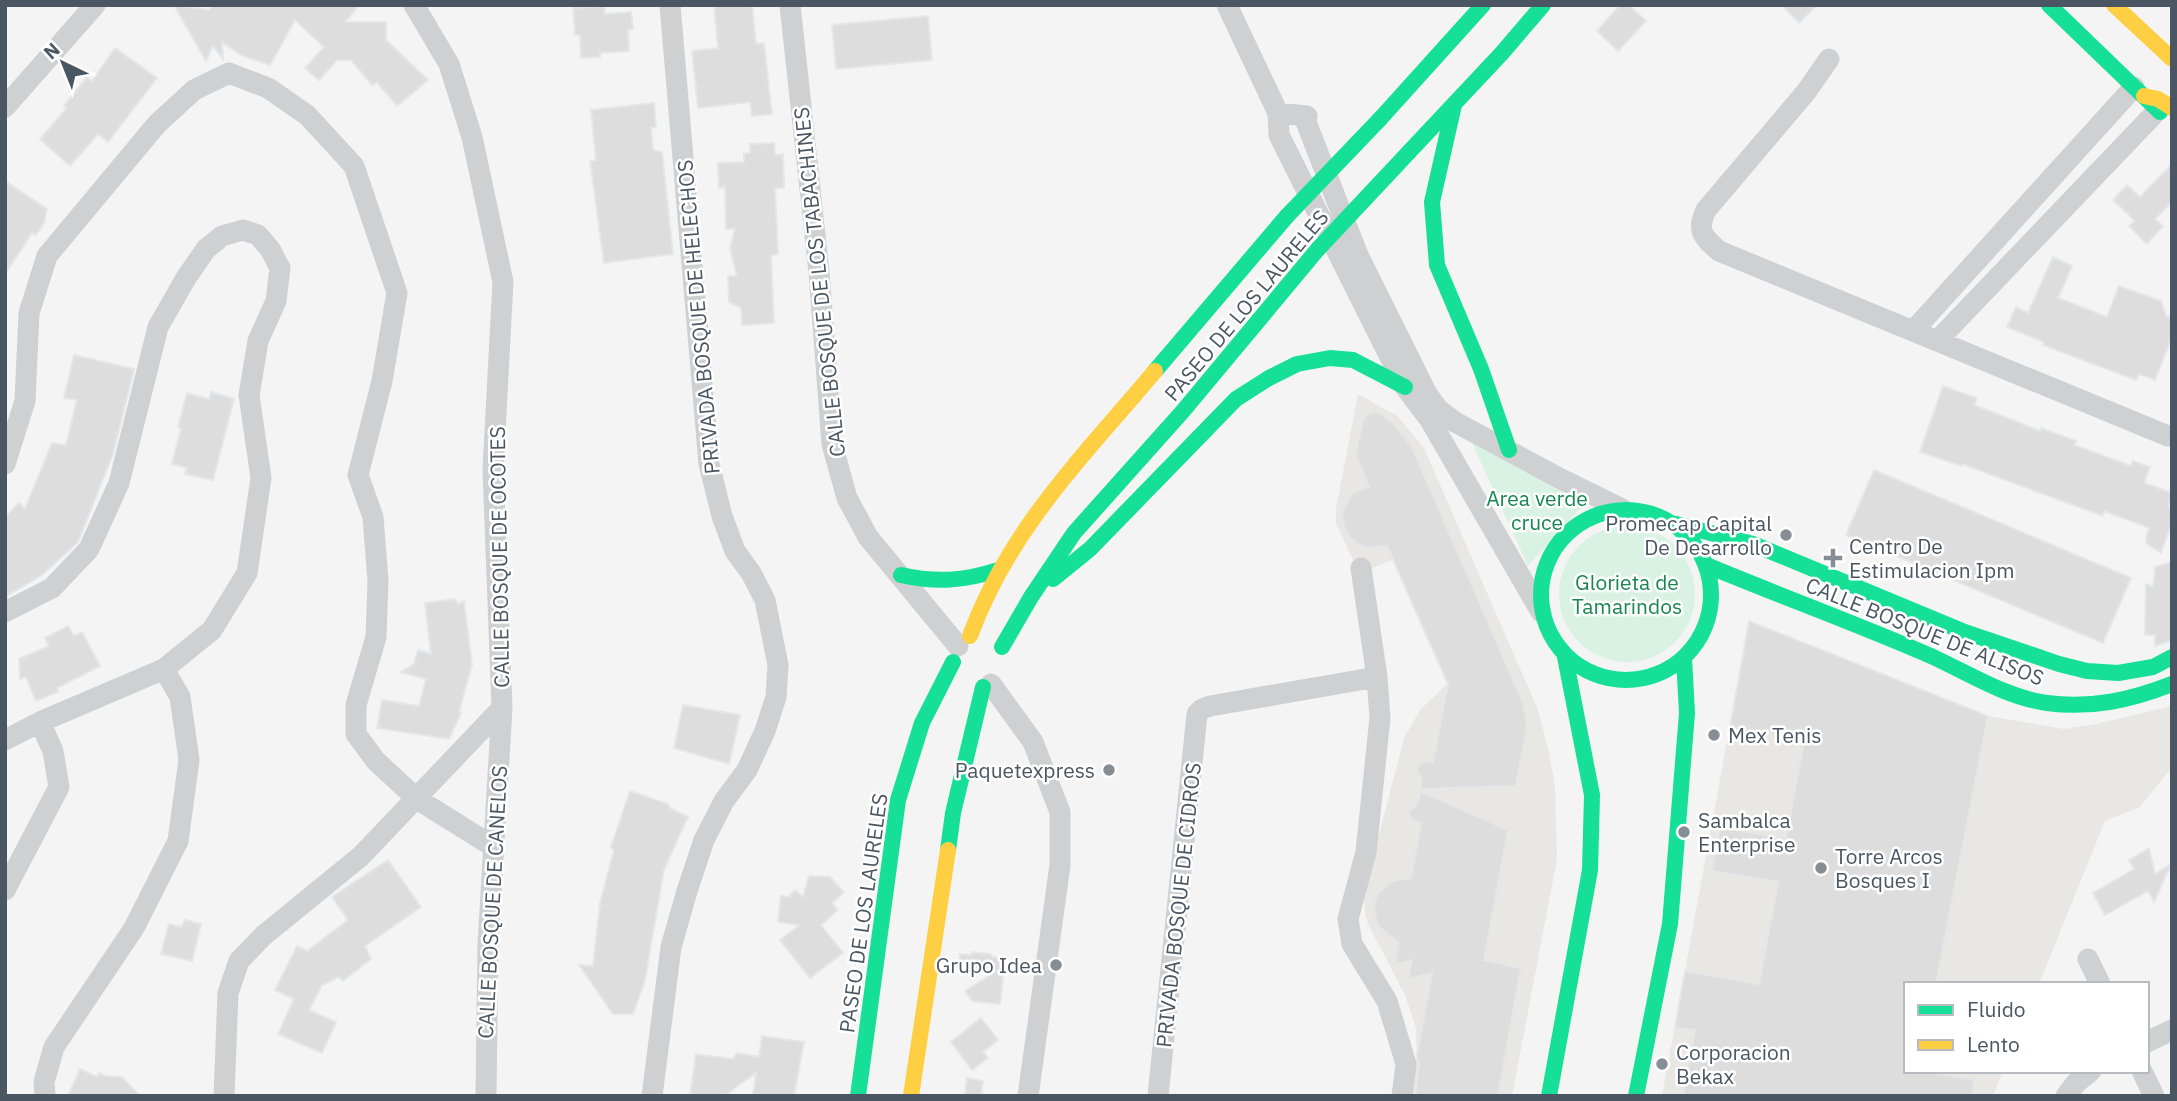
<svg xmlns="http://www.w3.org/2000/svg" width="2177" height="1101" viewBox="0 0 2177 1101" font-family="'IBM Plex Sans',sans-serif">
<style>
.commercial{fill:#e8e7e3}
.green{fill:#d9f2e3}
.building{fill:#ddddde;stroke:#e5e6e7;stroke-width:2}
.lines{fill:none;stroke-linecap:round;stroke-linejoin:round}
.street{stroke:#ced0d2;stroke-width:21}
.fast{stroke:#16e098;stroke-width:16}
.slow{stroke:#ffcf43;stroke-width:16}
.fast-bridge{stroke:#16e098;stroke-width:16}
.poi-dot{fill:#868d94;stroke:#fff;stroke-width:2.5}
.labels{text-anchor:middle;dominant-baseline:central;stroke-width:5;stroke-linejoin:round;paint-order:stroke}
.street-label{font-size:21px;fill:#4a5661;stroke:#fff}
.park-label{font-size:21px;fill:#17864f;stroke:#fff}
.poi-label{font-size:21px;fill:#4a5661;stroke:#fff;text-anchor:start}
</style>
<rect width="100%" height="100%" fill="#f4f4f4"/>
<path class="commercial" d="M1358,394L1397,416L1424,448L1538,710L1549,752L1555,786L1557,859L1512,1096H1410L1417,1054L1416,1028L1405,995L1368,924L1365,913L1364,892L1404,738L1420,710L1447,684L1393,560L1359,573L1336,524V509Z
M1749,621L1988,716L2064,729L2096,724L2172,706V767L2140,807L2105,821L2039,984H1906V1071H2003L1993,1096H1662Z"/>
<path class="green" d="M1468,434L1585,503L1528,566Z
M1559 594a68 68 0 1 1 136 0a68 68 0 1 1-136 0Z"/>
<path class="building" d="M174,5L209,10L214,5H359L345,22H386V40L428,80L397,106L377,82L372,85L351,60H337L319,80L305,68L324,47L295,20L270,65L243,56L222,42L223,59L213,46L206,61Z
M714,5H752L756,44L764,43L772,114L752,116L750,102L698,108L692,51L718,48Z
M1620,5H1629L1646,21L1618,51L1597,31Z
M1782,5H1817L1799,23Z
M604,6L605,14L631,12L633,29L628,30L629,51L600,53V57L581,58L580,35H575L573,8Z
M928,16L932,60L836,69L832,25Z
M115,48L157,78L108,142L98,134L70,166L40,139L67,108L64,106L87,77L92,81Z
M654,103L656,127L651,128L653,150L662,152L673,254L604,263L590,161L596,160L591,110Z
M774,143L775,155L783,154L784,188H775L778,254L771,255L774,323L742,325L741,308L729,302L728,276H737L730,248L735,229H726L725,187L719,188L718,163L744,162V154L750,153V144Z
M2172,164V202L2155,219L2163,226L2147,244L2129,226L2135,221L2113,200L2127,185L2140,197Z
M5,181L47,209L44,223L36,235L32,233L5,274Z
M2053,257L2072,266L2058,298L2107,317L2119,286L2161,301L2166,316L2172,318V337L2155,380L2139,374L2136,380L2043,345L2044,342L2007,327L2016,307L2028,313Z
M74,355L134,369L113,454L78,542L42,575L5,597V517L19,503L25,509L52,443L66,445L77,400L64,398Z
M1943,386L1977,398L1974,405L2040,431L2041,428L2076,441L2074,445L2131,466L2133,461L2150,467L2144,483L2172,493L2168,507L2172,510V521L2161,553L2146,543L2147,533L2150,528L2104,511L2103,516L1962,464L1961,466L1920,452Z
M211,392L234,399L213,480L185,474L187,468L172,464L181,428L178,427L187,393L209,399Z
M1378,412L1394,424L1412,447L1524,705L1527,727L1516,786L1420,789L1422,782L1417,768L1423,761L1433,762L1448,684L1387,546L1368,548L1358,544L1350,537L1344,527L1342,515L1349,498L1354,492L1369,487L1356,455L1358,441L1364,418L1370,413Z
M1874,470L2131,578L2103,643L1846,535Z
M2172,562V640L2155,646V635H2145L2146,584L2153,587L2155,567Z
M455,599L458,604L464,601L472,665L459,712L461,713L449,739L377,728L382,700L419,706L426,679L401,672L414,664L418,650L431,654L425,603Z
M1749,621L1988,716L1936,984H1906V1071H1926L1974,1080L1972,1096H1683L1695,1030L1675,1027L1685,971L1759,984L1778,882L1712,871L1720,827L1786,839L1804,740L1730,727Z
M68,626L74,636L82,632L100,666L57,688L58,692L36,701L26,677L20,679L19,659L49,646L45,638Z
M683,705L740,715L729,764L674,748Z
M630,791L668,804L670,808L688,817L664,869L645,980L633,1014H613L579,965L593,966L600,903L614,850L611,847Z
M1420,791L1508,830L1484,960L1521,968L1498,1096H1415L1419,1066L1417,1055L1432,973L1408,979L1412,960L1395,964L1399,943L1380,928L1376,921L1374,904L1377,895L1389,883L1396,880L1411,878L1421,823L1411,819L1408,812L1418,803Z
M2149,848L2155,874L2171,864L2154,902L2148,891L2105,915L2093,893L2134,869L2129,860Z
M388,860L421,907L365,946L371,959L343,981L339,977L322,985L309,1010L336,1022L322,1053L278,1034L294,999L275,990L297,946L307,951L348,920L332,897Z
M809,876L830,877L844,892L832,903L838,910L821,925L843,953L810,978L780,940L800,925L778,922L781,896L789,897L795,890L803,897Z
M185,920L201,924L192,961L161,954L169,924L181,927Z
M972,952L991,954L992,957L1005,958L1000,1004L972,1001L965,991L995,972L959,966L960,954L971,955Z
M981,1018L998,1040L983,1052L988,1058L972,1070L951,1042Z
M762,1036L804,1042L794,1096H753L756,1073L724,1096H690L696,1054L733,1059L737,1053L759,1057Z
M80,1069L97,1077L99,1073L106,1076L122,1077L140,1096H68Z
M967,1078L983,1081L981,1096H965Z"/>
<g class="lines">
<path class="street" d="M790,5L819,272L832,444L847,498L868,537L958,646
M1227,5L1278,113L1279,135L1405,387L1430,420L1541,612
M1829,59L1806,92L1706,210C1696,231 1703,237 1719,251L2168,436
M5,107L95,5
M1278,113L1307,116L1306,122L1358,255L1427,394L1439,410L1455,422L1561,479L1622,509
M1913,331L2134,87
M1937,341L2158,110
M5,464L25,401L29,313L47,256L157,124L194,90L229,73L268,88L307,115L354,166L397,293L382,381L358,475L373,517L378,581L376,637L356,705V734L376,761L417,799L494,847
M1361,568L1377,677L1380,718L1366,852L1348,919L1352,944L1387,1001L1406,1064L1402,1096
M5,612L52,588L89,549L119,483L158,327L186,278L206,249L222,236L243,230L258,235L270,249L280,268L276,301L258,341L249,395L261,478L247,573L212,630L164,669L40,722L5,740
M991,684L1033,742L1060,812V865L1028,1096
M5,890L59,787L53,751L40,722
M2088,959L2100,984
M2147,1042L2172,1030
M2142,1071L2154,1096
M45,1096L44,1082L54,1047L134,928L178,841L189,760L180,697L164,669
M224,1096L228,993L239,961L263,936L361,856L502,708L493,469L503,282L472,137L449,64L414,5
M486,1096L488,944L502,708
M652,1096L671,947L687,891L704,840L724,801L747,770L765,731L776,697L778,665L765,600L751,573L735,551L722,516L709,464L670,5
M1158,1096L1197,714L1202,709L1210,706L1377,677
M2066,1096L2076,1083L2091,1071"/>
<path class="fast" d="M2049,5L2160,112
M1454,105L1432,202L1437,265L1481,369L1509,450
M1380,119L1483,5
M1409,152L1502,53L1543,5
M1155,371L1287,216
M1541 595a85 85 0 1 1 170 0a85 85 0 1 1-170 0Z
M1676,524L1753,544L1962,631L2059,664L2087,671L2118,673L2153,667L2172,657
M1706,565C1778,595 1852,622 1924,653C1964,670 2003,697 2047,703C2091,709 2131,700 2172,684
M901,575C936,583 964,581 998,570
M1053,579L1090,549L1236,399L1269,378L1297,364L1330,358L1353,360L1405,387
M1002,647L1031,597L1074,533L1183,411L1318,249
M948,850L953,813L983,687
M858,1096L898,800L922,723L953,662
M1549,1096L1590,870L1592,795L1565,657
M1636,1096L1670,924L1687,713L1684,658"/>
<path class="slow" d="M2114,5L2172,59
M2144,96L2158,99L2172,108
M970,636C1009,529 1083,457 1155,371
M911,1096L948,850"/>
<path class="fast-bridge" d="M1287,216L1380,119
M1318,249L1409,152"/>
</g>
<g class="poi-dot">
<circle cx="1786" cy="535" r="7"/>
<path d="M1829.5 547.5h7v7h7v7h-7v7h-7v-7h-7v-7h7z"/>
<circle cx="1714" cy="735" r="7"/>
<circle cx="1109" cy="770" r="7"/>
<circle cx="1684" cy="832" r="7"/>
<circle cx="1821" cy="868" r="7"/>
<circle cx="1056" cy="965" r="7"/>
<circle cx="1662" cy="1064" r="7"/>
</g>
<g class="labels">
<g class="street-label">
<text transform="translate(819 282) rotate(-96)">CALLE BOSQUE DE LOS TABACHINES</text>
<text transform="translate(1246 305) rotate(-50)">PASEO DE LOS LAURELES</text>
<text transform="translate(698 317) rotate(-95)">PRIVADA BOSQUE DE HELECHOS</text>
<text transform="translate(499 557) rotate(-91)">CALLE BOSQUE DE OCOTES</text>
<text transform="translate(1925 631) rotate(22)">CALLE BOSQUE DE ALISOS</text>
<text transform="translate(492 902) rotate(-87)">CALLE BOSQUE DE CANELOS</text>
<text transform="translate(1178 905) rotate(-84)">PRIVADA BOSQUE DE CIDROS</text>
<text transform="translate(863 913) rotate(-82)">PASEO DE LOS LAURELES</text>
</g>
<g class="park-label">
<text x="1537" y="498">Area verde<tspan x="1537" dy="24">cruce</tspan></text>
<text x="1627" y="582">Glorieta de<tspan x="1627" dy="24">Tamarindos</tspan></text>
</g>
<g class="poi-label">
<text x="1772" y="523" text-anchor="end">Promecap Capital<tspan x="1772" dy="24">De Desarrollo</tspan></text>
<text x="1849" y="546">Centro De<tspan x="1849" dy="24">Estimulacion Ipm</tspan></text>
<text x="1728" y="735">Mex Tenis</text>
<text x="1095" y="770" text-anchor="end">Paquetexpress</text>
<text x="1698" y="820">Sambalca<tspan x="1698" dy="24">Enterprise</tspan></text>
<text x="1835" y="856">Torre Arcos<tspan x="1835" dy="24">Bosques I</tspan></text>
<text x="1042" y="965" text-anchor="end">Grupo Idea</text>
<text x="1676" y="1052">Corporacion<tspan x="1676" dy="24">Bekax</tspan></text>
</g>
</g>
<rect width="2177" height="1101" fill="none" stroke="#4a5661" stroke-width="14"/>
<rect x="1904" y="982" width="245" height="91" fill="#ffffff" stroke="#b7bbc0" stroke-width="2"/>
<rect x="1918" y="1005" width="35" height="10" fill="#16e098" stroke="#b7bbc0" stroke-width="2"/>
<text x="1967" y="1017" font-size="21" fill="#4a5661">Fluido</text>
<rect x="1918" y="1040" width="35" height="10" fill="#ffcf43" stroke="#b7bbc0" stroke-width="2"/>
<text x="1967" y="1052" font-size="21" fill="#4a5661">Lento</text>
<g transform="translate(63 63) rotate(317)" stroke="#ffffff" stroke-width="5" paint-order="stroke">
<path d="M0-5L12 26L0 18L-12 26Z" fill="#4a5661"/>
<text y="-10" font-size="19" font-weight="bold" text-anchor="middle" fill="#4a5661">N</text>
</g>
</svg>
